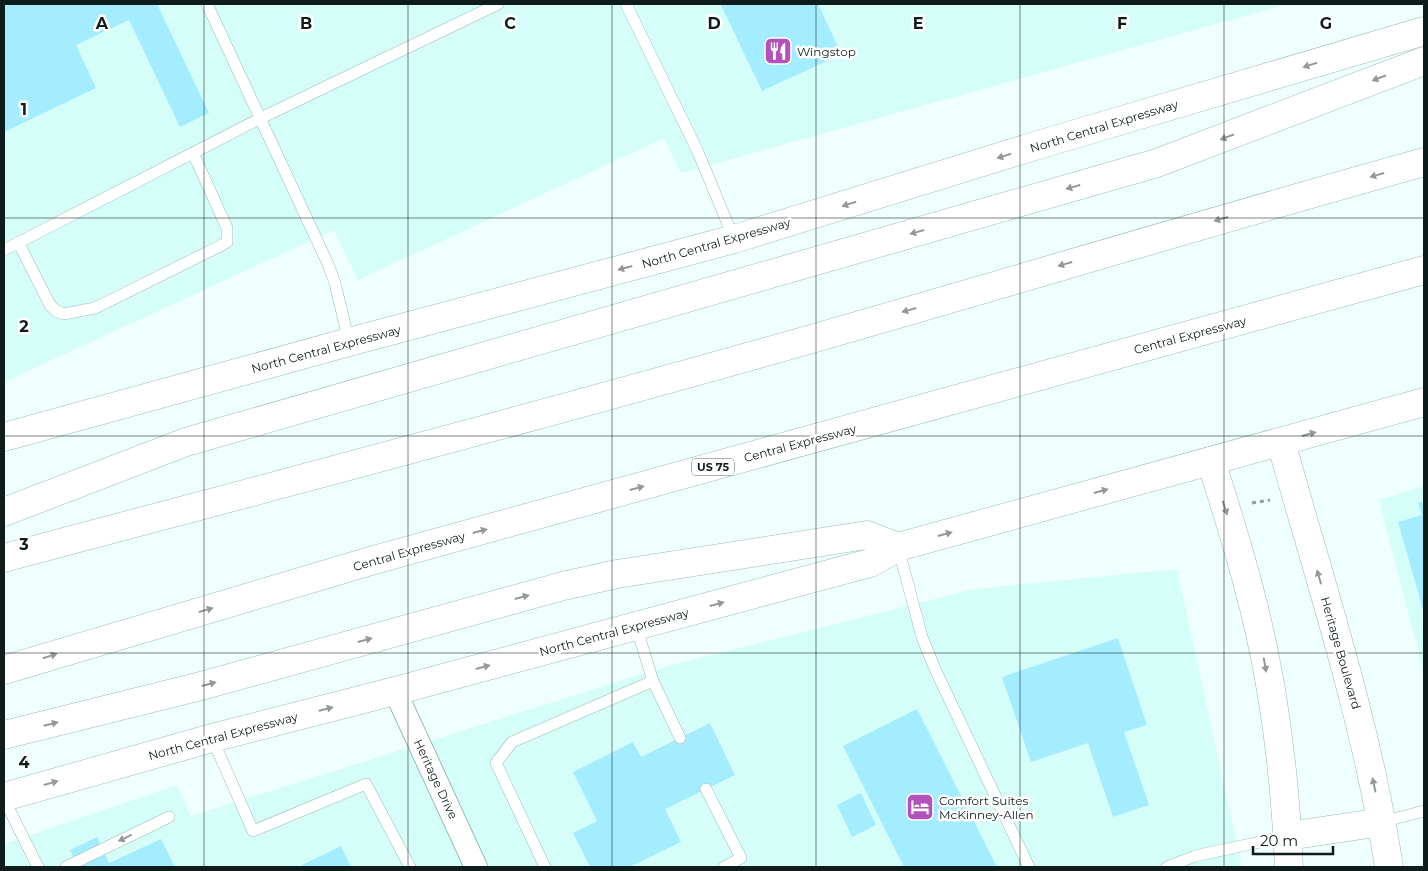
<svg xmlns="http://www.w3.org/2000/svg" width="1428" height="871" viewBox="0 0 1428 871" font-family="Montserrat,sans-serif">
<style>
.built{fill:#d6fef9}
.building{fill:#a4ecff}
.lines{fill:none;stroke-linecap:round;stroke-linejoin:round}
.service-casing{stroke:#96bcb8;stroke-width:12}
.minor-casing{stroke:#96bcb8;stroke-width:24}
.tertiary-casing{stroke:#96bcb8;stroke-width:29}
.secondary-casing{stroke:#96bcb8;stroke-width:29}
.motorway-casing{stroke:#96bcb8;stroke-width:29}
.path{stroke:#8e9e9c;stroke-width:3;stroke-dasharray:4 4;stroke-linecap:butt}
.service{stroke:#fff;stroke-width:11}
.minor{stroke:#fff;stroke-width:22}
.tertiary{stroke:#fff;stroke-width:28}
.secondary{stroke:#fff;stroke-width:28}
.motorway{stroke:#fff;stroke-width:28}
.oneway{fill:#939999}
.grid{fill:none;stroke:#0e1d1c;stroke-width:1;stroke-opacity:0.55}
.labels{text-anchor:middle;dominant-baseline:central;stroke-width:5;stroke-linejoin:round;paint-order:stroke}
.shield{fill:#fff;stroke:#566160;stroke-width:1}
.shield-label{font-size:11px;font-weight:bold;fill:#0e1d1c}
.poi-label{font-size:12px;fill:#0e1d1c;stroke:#fff;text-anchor:start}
.street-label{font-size:12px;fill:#0e1d1c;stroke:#fff}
.grid-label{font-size:16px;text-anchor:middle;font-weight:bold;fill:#0e1d1c;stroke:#fff;stroke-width:5;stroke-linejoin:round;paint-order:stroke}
</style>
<rect width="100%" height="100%" fill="#effffd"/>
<path class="built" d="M4,4H1288L681,173L664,138L358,280L334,230L4,382Z
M1424,486V674L1379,500Z
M1177,569L1242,867H4V844L177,785L191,816L671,665L974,589Z"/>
<path class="building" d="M4,4H157L209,113L180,127L129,20L76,45L96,88L4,132Z
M723,4H818L839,49L827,55L829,60L762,91L721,5Z
M1424,501V613L1398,522L1422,515L1418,503Z
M1118,638L1147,725L1124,732L1149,805L1113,817L1088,743L1031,762L1002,677Z
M917,709L997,867H904L843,746Z
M710,723L735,775L665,809L681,842L629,867H590L573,833L597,821L573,772L633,742L641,757Z
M861,793L876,825L852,837L837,805Z
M97,837L109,863L161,839L175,867H78L70,850Z
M341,846L351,867H298Z"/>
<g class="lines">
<g class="service-casing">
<path id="service" d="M207,4L328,264L335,283L349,342
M626,4L698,152L734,239
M18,242L50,305L56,311L64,314L95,308L222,245L227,242V228L193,153
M4,250L261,118L498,4
M898,547L922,637L935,669L1029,867
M653,681L680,738
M212,738L253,831L366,784L410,867
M706,789L741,858L724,867
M4,799L38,867
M1382,822L1424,811
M66,867L169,817
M545,867L496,763L512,742L653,681L636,626
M1167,867L1195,856L1288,836"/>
</g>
<g class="minor-casing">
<path id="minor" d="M395,691L476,867"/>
</g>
<g class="tertiary-casing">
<path id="tertiary" d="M1281,442C1320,582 1367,722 1389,867
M1211,461C1224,502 1237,543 1248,585C1273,676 1285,773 1289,867
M1288,836L1382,822"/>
</g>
<g class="secondary-casing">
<path id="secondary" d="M4,437L349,342L734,239L1038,145L1424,31
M4,797L212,738L395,691L870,563L898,547L1424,402"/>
</g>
<g class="motorway-casing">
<path id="motorway" d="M4,512L186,442L1157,163L1424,61
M4,558C259,490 515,423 769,351C988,289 1205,223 1424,162
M4,670L374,560L1424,270
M4,735L201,686L563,586L617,574L867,535L898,547"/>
</g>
<path class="path" d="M1252,503L1270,500"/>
<use href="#service" class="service"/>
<use href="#minor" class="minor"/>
<use href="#tertiary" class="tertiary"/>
<use href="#secondary" class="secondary"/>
<use href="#motorway" class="motorway"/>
</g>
<defs><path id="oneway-solid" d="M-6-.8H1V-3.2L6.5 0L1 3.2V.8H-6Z" transform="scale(1.25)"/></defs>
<g class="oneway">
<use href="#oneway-solid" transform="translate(1310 65) rotate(163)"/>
<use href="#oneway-solid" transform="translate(1379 78) rotate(159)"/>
<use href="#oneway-solid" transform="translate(1227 137) rotate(159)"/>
<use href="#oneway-solid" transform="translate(1004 156) rotate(163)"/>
<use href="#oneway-solid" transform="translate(1377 175) rotate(164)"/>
<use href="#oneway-solid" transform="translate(1073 187) rotate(164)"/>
<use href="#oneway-solid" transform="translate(849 204) rotate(163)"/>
<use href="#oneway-solid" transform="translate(1221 219) rotate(164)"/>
<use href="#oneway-solid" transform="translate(917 232) rotate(164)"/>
<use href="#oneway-solid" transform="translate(1065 264) rotate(164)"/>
<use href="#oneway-solid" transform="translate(625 268) rotate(165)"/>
<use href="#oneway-solid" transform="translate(909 310) rotate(164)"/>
<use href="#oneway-solid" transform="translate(1309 434) rotate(-15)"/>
<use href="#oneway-solid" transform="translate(637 488) rotate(-15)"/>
<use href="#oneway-solid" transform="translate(1101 491) rotate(-15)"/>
<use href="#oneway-solid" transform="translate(1225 508) rotate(72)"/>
<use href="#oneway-solid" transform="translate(480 531) rotate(-15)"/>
<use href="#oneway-solid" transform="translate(945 534) rotate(-15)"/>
<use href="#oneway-solid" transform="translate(1319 577) rotate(-106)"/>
<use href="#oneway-solid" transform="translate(522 597) rotate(-15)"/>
<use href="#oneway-solid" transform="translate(717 604) rotate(-15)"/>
<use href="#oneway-solid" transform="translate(206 610) rotate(-16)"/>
<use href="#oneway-solid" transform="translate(365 640) rotate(-15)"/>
<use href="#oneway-solid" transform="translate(50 656) rotate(-17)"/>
<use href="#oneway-solid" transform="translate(1265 665) rotate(80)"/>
<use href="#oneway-solid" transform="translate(483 667) rotate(-15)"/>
<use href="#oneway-solid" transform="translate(209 684) rotate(-15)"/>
<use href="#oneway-solid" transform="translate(326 709) rotate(-14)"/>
<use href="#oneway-solid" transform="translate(51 724) rotate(-14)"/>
<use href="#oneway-solid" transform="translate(51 783) rotate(-16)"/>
<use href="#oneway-solid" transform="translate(1374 785) rotate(-102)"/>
<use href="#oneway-solid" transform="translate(125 838) rotate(154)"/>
</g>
<path class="grid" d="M204,4V867M408,4V867M612,4V867M816,4V867M1020,4V867M1224,4V867M4,218H1424M4,436H1424M4,653H1424"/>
<defs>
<g id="restaurant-square" transform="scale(1.4375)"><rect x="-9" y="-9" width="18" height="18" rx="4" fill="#b252ba" stroke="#fff"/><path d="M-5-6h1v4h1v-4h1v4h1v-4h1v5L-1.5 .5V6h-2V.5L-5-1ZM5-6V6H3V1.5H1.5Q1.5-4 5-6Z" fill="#fff"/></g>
<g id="hotel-square" transform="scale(1.4375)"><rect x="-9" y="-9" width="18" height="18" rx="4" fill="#b252ba" stroke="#fff"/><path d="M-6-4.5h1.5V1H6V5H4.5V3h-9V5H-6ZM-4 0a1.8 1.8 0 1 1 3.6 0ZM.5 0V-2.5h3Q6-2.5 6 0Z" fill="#fff"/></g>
</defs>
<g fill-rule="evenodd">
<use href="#restaurant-square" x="778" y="51"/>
<use href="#hotel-square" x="920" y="807"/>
</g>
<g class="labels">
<rect class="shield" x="692" y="458.5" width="42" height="17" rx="4"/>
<g class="shield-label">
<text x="713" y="467">US 75</text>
</g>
<g class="poi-label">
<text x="797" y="51">Wingstop</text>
<text x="939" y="800">Comfort Suites<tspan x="939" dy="14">McKinney-Allen</tspan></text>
</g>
<g class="street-label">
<text transform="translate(1104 126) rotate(-17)">North Central Expressway</text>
<text transform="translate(716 243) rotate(-16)">North Central Expressway</text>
<text transform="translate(1190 335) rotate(-15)">Central Expressway</text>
<text transform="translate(326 349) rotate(-15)">North Central Expressway</text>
<text transform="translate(800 443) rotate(-15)">Central Expressway</text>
<text transform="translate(409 551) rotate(-16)">Central Expressway</text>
<text transform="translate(614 632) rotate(-15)">North Central Expressway</text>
<text transform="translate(1341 653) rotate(74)">Heritage Boulevard</text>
<text transform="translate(223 736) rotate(-15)">North Central Expressway</text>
<text transform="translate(436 779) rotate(65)">Heritage Drive</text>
</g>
</g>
<g class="grid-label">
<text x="102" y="29">A</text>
<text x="306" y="29">B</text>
<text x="510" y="29">C</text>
<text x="714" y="29">D</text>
<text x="918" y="29">E</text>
<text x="1122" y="29">F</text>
<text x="1326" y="29">G</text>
<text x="24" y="115">1</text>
<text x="24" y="332">2</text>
<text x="24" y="550">3</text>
<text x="24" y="768">4</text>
</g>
<rect width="1428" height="871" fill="none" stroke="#0e1d1c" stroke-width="10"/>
<path d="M1253 846v8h80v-8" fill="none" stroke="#0e1d1c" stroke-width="2.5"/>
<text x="1260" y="846" font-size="15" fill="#0e1d1c" stroke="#ffffff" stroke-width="4" paint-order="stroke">20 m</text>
</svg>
